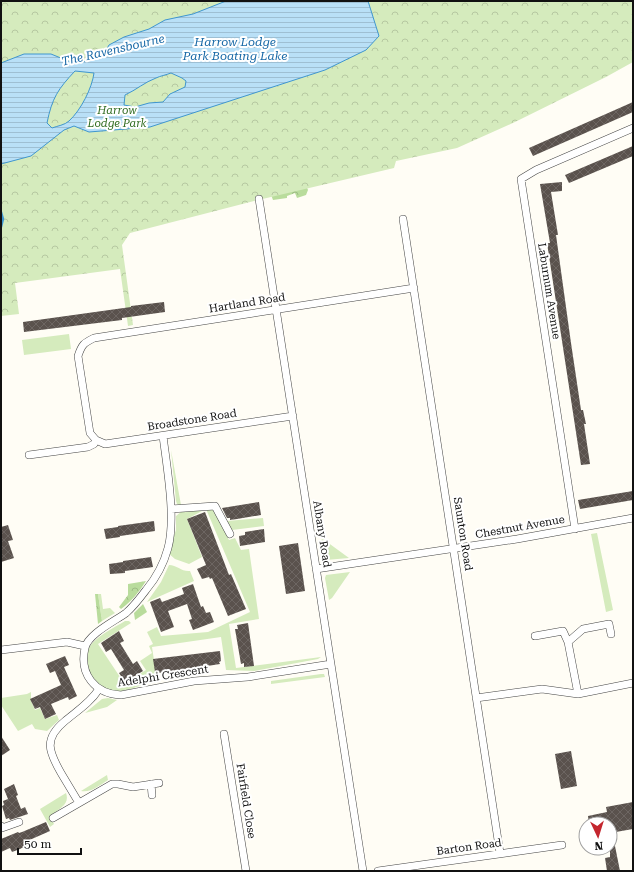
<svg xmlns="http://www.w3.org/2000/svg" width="634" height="872" viewBox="0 0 634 872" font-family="'Roboto Serif',serif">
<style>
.grass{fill:#d5ebbd}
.forest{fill:url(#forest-crowns)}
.park{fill:url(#park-crowns)}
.water{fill:url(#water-rules);stroke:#3f96cf;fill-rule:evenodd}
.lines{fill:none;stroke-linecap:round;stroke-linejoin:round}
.stream{stroke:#3f96cf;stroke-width:2.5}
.building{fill:url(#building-cross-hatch)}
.street-casing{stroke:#444;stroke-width:8}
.street{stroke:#fff;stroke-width:7}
.labels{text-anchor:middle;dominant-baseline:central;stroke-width:4;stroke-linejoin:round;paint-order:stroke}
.park-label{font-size:11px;font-style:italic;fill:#2f6b1f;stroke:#fff}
.street-label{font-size:11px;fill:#111;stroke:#fff}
.water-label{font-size:12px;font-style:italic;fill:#1768a6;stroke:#fff}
</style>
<defs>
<pattern id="forest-crowns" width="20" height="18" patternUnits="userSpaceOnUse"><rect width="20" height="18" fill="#b9dc9c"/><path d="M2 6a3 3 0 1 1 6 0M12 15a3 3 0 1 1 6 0" fill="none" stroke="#9ebc85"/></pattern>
<pattern id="park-crowns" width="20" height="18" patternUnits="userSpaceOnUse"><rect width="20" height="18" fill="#d5ebbd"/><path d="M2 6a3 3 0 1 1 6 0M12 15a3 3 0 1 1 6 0" fill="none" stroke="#b6c8a1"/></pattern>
<pattern id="water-rules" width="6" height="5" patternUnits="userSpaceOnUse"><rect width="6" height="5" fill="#b9e0f7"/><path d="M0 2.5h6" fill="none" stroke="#9ebfd3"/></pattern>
<pattern id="building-cross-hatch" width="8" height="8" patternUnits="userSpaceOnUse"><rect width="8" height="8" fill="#5a524d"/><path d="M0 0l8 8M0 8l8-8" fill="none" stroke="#6d6662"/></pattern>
</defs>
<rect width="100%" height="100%" fill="#fffdf5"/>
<path class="grass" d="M69,334L71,349L24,355L22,340Z
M171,450L181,505L177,504L176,501Z
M206,509L187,519L202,557L189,564L175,559L168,553L176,530V516L182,511L213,509L229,540L235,538L241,550L249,549L259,619L229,624L236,668L321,657L318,659L254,671L226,670L221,637L152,647L157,680C144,683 127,693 113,691C96,689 86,673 87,658C87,654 88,649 90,646C97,636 115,627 125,621H129L131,623L98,644L124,683L146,670L140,661L152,653L149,646L153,644L147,632L157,627L161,636L208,632L250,612Z
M263,518L264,526L232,530L227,521Z
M597,533L613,610L606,612L591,534Z
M323,539L349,558L326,560L321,556L319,541Z
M169,565C177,565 182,572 190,571L194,581L147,602L161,582Z
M350,572L332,598L329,600L325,578L326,575Z
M98,594H101L103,609L110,608L115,613L102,621Z
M321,674H324L325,677L271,684V681Z
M31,692V701L35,710L40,708L45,719L57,715L59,720L47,731L35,729L32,724L18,731L1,705V698L27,694Z
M108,698L117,700L107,707L85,713L102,699Z
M107,775L108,780C100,785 91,793 81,791Z
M66,793C70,804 60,808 53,814L52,820L54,824L50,827L40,809Z"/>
<path class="forest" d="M303,178L308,190L306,195L297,198L295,193L287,196V198L273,200L270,192Z
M146,581C139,592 132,601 121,609L119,607L128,595V584Z
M95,594H98L102,621L98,624Z
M143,604L147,612L135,620L134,613Z"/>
<path class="park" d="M1,1H633V62L606,77L515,122L457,148L396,161L394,168L254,201L130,233L122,245L133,325L128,326L120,269L15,283L19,314L1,316Z"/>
<path class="water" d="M226,1H368L379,36L366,50L325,70L150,127L89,132L74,126L64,130L31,156L1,164V63L24,54H51L73,63L90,61L104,54L109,45L124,37L149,29L165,20L193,14ZM75,71L94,73C92,88 81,110 69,121C65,125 57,126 52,128L47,123C52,98 58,89 75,71ZM171,73L182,78L186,81L185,87L170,94L163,102L149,103L135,107L124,105L125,95C136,90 145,82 156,78C160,76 166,75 171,73Z"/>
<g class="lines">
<path class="stream" d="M1,212L3,219L1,227"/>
</g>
<path class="building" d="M633,102V112L533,156L529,148Z
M633,146V156L569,183L565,175Z
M562,182V191L551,192L558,235H556L571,343L581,410H583L586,424H584L590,464L581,465L547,243H550L540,184Z
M164,302L165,312L122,318V320L24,332L23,322L131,307V306Z
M633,491V500L580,509L578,500Z
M259,502L261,515L237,519L230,520V518H227L222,508Z
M205,512L229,575L231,574L246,609L228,616L212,578L210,579L209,577L202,579L197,569L206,565L187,519Z
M154,521L155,531L120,536V537L106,539L104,529L118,527V526Z
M8,525L13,540L8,541L14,558L1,562V527Z
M264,529L265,542L240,546L239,536L245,535V532Z
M298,543L305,591L286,594L279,546Z
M151,557L153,567L125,571V573L110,574L109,564L123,562V561Z
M193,584L201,607L203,606L206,613L210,612L214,622L193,630L189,620L192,619L187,604L168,611L174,627L161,632L150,602L160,598L162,602L184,594L182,588Z
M248,623L254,666L244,667V663L241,664L235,629H238L237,625Z
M119,631L124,641L120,643L133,664L137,661L143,671L125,682L119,673L124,670L111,649L106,652L101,643Z
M220,651L221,661L219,662L220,664L169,672L158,673V671L155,672L153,659Z
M65,656L69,665L64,667L77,696L69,700L68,697L51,704L56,714L45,719L40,707L35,709L30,699L61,685L55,671L50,673L46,664Z
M1,736L10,750L1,756Z
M571,751L577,786L561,789L555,754Z
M14,784L18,795L16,796L21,809L25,807L28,814L10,820L9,818L6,819L2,806L4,805L3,801L8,799L4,789Z
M633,802V829L610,833V824H589L588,816L607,812L606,807Z
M46,822L50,831L25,842L27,845L20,849L12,852L10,848L1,852V839L18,832L19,833L22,832Z
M613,836L620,871H607L605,858L610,857V837Z"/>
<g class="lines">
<g class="street-casing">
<path id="street" d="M259,199L363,871
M403,219L500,853
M293,416L105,444L96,440L90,433L78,356C82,344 84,343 94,338L414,288
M163,436C167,468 176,518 168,548C164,563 156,578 146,590C140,598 134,606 126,613C115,621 88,634 85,648C79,674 95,694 121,695L194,681L248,677L331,664
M29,455L88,447L94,444L96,440
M171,509L215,506L230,534
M575,529L521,179L536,170L633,128
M316,569L517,539L633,518
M535,636L563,631L568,642
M1,650L67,642L85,646
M578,694L568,642L583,629L609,624L611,634
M476,698L542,689L578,694L633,683
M224,734L246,871
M151,784L152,795
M79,803C73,793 67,783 61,773C49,752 43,739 65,721C77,711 90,703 99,689
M53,818L112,784H118L133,787L159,783
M1,826L2,828L19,822
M378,871L562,845"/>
</g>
<use href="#street" class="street"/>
</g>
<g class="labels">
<g class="park-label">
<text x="117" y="110">Harrow<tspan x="117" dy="13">Lodge Park</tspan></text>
</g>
<g class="street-label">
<text transform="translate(549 291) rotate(81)">Laburnum Avenue</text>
<text transform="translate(247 303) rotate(-9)">Hartland Road</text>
<text transform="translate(192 420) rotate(-9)">Broadstone Road</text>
<text transform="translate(520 527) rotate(-10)">Chestnut Avenue</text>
<text transform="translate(322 534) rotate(81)">Albany Road</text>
<text transform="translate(463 534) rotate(81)">Saunton Road</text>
<text transform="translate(163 676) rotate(-9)">Adelphi Crescent</text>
<text transform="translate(246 801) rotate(81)">Fairfield Close</text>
<text transform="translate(469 847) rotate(-8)">Barton Road</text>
</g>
<g class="water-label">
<text x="235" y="42">Harrow Lodge<tspan x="235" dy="14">Park Boating Lake</tspan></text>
<text transform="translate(113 50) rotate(-13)">The Ravensbourne</text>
</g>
</g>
<rect width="634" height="872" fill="none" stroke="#111111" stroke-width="4"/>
<g transform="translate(598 836) rotate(176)"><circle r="19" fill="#ffffff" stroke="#a0a0a0"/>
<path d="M0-3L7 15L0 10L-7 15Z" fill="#c4262e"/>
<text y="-6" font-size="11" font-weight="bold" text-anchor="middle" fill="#111111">N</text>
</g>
<path d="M18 848v6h63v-6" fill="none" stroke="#111111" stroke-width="2"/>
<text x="24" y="848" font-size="12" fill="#111111" stroke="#ffffff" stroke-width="3" paint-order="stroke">50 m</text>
</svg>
